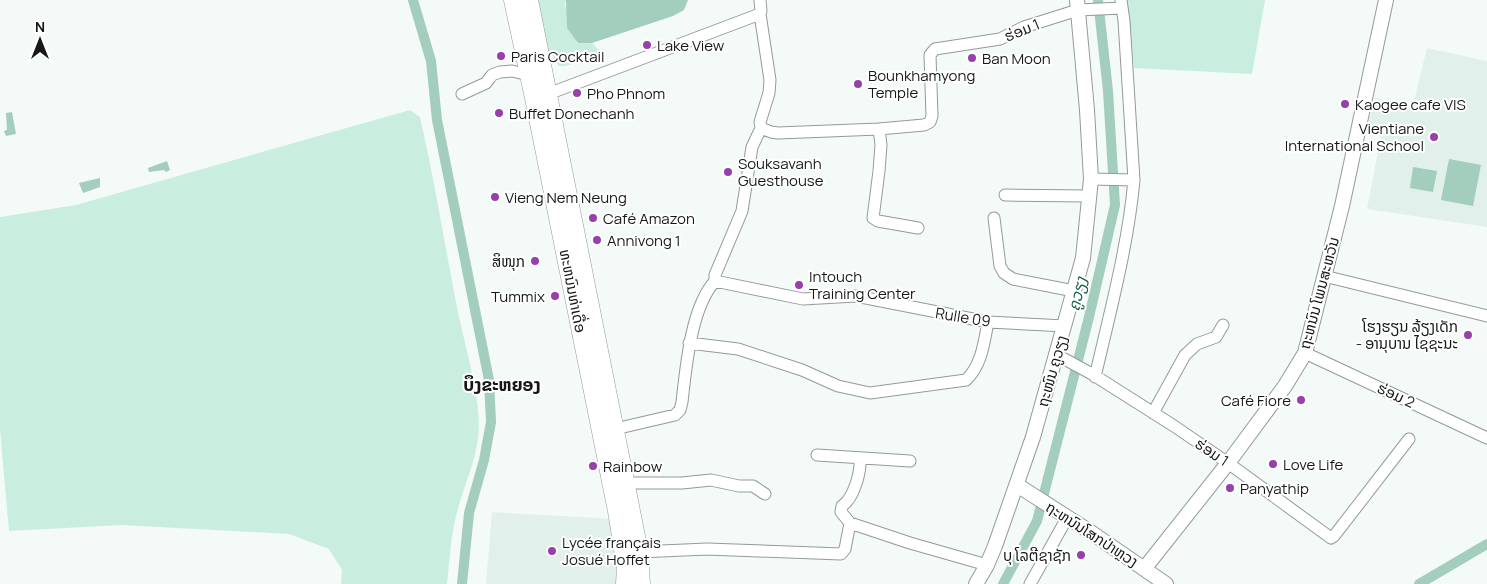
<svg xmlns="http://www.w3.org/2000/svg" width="1487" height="584" viewBox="0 0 1487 584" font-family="Manrope,'Noto Sans Lao',sans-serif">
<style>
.built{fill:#e1f0ea}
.green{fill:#c9eee0}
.water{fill:#a3cdbd}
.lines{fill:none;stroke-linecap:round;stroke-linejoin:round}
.canal{stroke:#a3cdbd;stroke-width:10}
.minor-casing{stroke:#949a97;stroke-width:13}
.tertiary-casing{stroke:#949a97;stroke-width:16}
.primary-casing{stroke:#949a97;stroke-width:19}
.minor{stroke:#fff;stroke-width:11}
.tertiary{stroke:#fff;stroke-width:14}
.primary{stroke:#fff;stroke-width:18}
.poi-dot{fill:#973fab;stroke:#fff;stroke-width:2}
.labels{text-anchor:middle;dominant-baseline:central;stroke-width:4;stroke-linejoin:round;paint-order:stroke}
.street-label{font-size:15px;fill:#161817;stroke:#fff}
.poi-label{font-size:15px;fill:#161817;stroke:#fff;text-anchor:start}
.water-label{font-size:16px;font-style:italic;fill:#1a644f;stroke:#fff}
.quarter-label{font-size:18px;font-weight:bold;fill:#161817;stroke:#fff}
</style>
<rect width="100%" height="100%" fill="#f4faf7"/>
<path class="built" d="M1427,48L1487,61V227L1367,209L1381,136L1366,133L1375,98L1413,105Z
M492,512L614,519L617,584H486Z"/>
<path class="green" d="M537,0H566L565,4L577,43H592L600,51L602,55L565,66H559L553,59L554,56H545Z
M1126,0H1265L1252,74L1134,68Z
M410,110L420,117C435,182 445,247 458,312C465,347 483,404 478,439C475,461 465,484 459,505C451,531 450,558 447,584H341L342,570L329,549L289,534L122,525L9,531L0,429V217L76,205Z"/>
<path class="water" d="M566,0H688L684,10L673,16L592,43H578L567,28Z
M12,112L16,134L6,136L4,131L7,130L6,113Z
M1449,159L1481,165L1473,206L1441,200Z
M167,161L170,170L166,172L164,170L149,172L148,168Z
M1413,167L1437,171L1433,192L1410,188Z
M100,178V187L83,193L79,183Z"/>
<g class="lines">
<path class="canal" d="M413,0L431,61L437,120L489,380L491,422L484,460L469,513L462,584
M1003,584L1037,521L1089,317L1115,205L1108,91L1098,0
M1419,584L1487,544"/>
<g class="minor-casing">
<path id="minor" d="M462,94L486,83L492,75L500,72L512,71L529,75
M548,94L760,14
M761,128L771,132L778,133L879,129L924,125L930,122L932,116L930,55L935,49L1000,39L1024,27L1078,10L1122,8
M879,129L881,145L879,171L873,218L878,221L918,228
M1091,179L1134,180
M1005,195L1088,196
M994,218L1000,266L1004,273L1013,279L1074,291
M1324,276L1487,316
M715,281L803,299L856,296L988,322L1065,326
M689,343L738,349L802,370L838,386L870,393L966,380C982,365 984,342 988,322
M1305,353L1487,438
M1057,355L1092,374L1174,426L1228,463L1331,538L1334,536L1409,439
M1095,377C1110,312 1128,246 1134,180L1124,21L1121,0
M1153,413L1185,355L1197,344L1216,337L1223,325
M615,429L675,415L680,410L682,402C686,367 691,307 715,281V275L742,211L752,147L761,128L760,122L769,93L770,80L760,14L761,11L760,0
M817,455L910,461
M626,483H682L711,480L739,486H753L765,494
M850,523L910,543L987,565
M639,552L707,549L841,554L845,549L850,523L841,512L842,506C854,498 861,472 860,458
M1030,584L1067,518"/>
</g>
<g class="tertiary-casing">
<path id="tertiary" d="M1017,485L1092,533L1166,584
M1144,569L1228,463L1285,386L1305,353L1342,206L1386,0
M976,584L987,565L995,546L1033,437L1083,258L1091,179L1087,110L1077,0"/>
</g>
<g class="primary-casing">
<path id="primary" d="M513,0L534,98L617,511L626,568L625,584
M529,0L630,506L639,552L641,584"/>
</g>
<use href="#minor" class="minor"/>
<use href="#tertiary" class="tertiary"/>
<use href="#primary" class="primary"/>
</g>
<g class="poi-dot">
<circle cx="647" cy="45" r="5"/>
<circle cx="501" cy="56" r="5"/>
<circle cx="972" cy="58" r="5"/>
<circle cx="858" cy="84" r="5"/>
<circle cx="577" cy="93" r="5"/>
<circle cx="1345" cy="104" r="5"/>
<circle cx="499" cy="113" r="5"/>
<circle cx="1434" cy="137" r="5"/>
<circle cx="728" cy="172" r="5"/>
<circle cx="495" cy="197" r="5"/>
<circle cx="593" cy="218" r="5"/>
<circle cx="597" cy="240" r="5"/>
<circle cx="535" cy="261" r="5"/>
<circle cx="799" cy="285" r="5"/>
<circle cx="555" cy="296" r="5"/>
<circle cx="1468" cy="335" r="5"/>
<circle cx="1301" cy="400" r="5"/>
<circle cx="1273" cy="464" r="5"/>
<circle cx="593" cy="466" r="5"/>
<circle cx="1230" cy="488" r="5"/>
<circle cx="552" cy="551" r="5"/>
<circle cx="1081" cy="555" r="5"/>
</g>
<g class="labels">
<g class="street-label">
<text transform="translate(1022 30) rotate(-22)">ຮ່ອມ 1</text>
<text transform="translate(573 291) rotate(79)">ທະຫນົນທ່າເດື່ອ</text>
<text transform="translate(1319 293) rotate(-75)">ຖະຫນົນ ໂພນສະຫວັນ</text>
<text transform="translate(963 317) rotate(9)">Rulle 09</text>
<text transform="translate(1052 371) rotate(-74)">ຖະໜົນ ຄູວຽງ</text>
<text transform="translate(1396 395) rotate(25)">ຮ່ອມ 2</text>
<text transform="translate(1212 452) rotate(34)">ຮ່ອມ 1</text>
<text transform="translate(1092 534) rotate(33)">ຖະຫນົນໂສກປ່າຫຼວງ</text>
</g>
<g class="poi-label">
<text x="657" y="45">Lake View</text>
<text x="511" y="56">Paris Cocktail</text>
<text x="982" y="58">Ban Moon</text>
<text x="868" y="75">Bounkhamyong<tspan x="868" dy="17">Temple</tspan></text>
<text x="587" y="93">Pho Phnom</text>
<text x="1355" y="104">Kaogee cafe VIS</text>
<text x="509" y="113">Buffet Donechanh</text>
<text x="1424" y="128" text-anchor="end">Vientiane<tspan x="1424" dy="17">International School</tspan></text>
<text x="738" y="163">Souksavanh<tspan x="738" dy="17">Guesthouse</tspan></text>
<text x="505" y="197">Vieng Nem Neung</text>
<text x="603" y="218">Café Amazon</text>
<text x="607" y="240">Annivong 1</text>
<text x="525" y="261" text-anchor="end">ສິໜຸກ</text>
<text x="809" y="276">Intouch<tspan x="809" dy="17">Training Center</tspan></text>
<text x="545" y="296" text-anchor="end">Tummix</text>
<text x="1458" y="326" text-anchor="end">ໂຮງຮຽນ ລ້ຽງເດັກ<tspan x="1458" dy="17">- ອານຸບານ ໄຊຊະນະ</tspan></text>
<text x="1291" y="400" text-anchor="end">Café Fiore</text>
<text x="1283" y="464">Love Life</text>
<text x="603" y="466">Rainbow</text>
<text x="1240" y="488">Panyathip</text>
<text x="562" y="542">Lycée français<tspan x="562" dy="17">Josué Hoffet</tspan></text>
<text x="1071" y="555" text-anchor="end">ບຸ ໂລຕີຊາຊັກ</text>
</g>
<g class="water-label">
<text transform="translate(1077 294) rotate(-76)">ຄູວຽງ</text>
</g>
<g class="quarter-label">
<text x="502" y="384">ບຶງຂະຫຍອງ</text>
</g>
</g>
<g transform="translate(40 40)" stroke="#ffffff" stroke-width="4" paint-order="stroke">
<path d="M0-4L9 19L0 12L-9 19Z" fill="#161817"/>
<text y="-8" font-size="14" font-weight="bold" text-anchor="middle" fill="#161817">N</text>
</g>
</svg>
